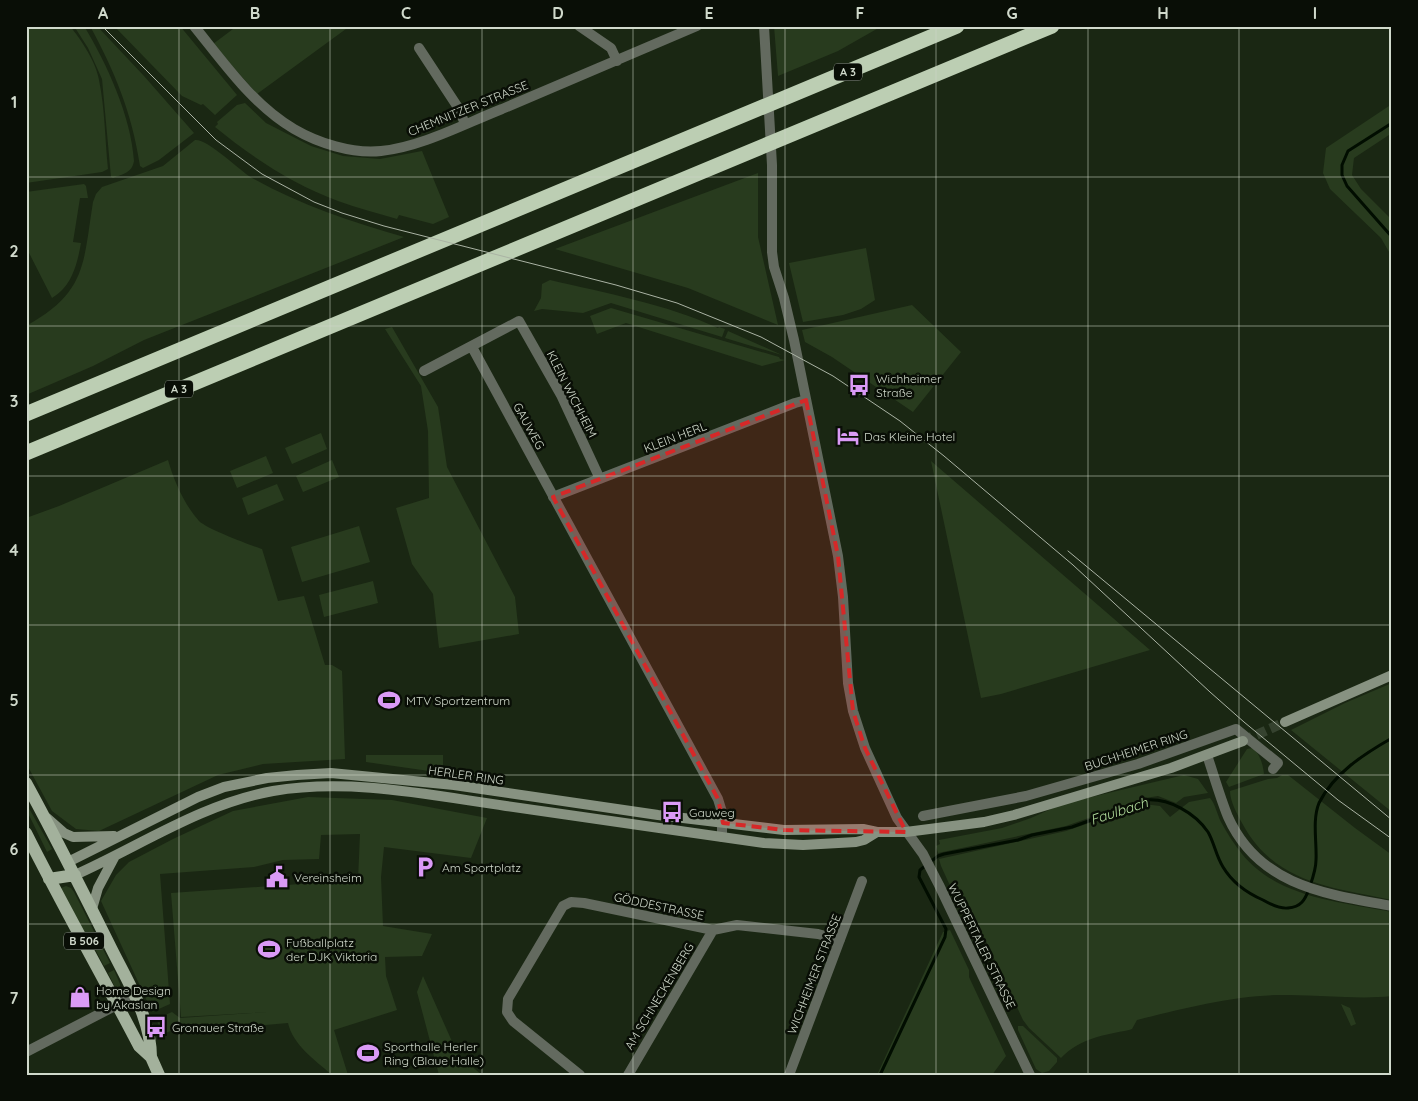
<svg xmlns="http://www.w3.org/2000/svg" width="1418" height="1101" viewBox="0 0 1418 1101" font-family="Quicksand,sans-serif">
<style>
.green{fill:#283b1e}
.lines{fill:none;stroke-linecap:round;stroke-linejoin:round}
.stream{stroke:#010d00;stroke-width:3}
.secondary-tunnel{stroke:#35422f;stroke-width:10;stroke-dasharray:10 5;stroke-linecap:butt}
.minor{stroke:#636a5f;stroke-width:10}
.tertiary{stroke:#636a5f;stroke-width:10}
.secondary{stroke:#879281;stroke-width:10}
.primary{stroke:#a3b19c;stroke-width:12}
.motorway{stroke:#bcceb3;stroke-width:15}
.tram{stroke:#aab3a4;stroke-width:1}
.marked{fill:#d62828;fill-opacity:0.2;stroke:#d62828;stroke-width:4;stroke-dasharray:10 6;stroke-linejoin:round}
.grid{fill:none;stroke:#d0d9cb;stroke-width:1;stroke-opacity:0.55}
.labels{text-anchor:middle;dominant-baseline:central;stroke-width:5;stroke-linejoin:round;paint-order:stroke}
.shield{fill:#090e06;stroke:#949c90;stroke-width:1}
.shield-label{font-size:11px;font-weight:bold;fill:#d0d9cb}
.street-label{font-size:12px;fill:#d0d9cb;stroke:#090e06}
.poi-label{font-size:12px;fill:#d0d9cb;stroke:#090e06;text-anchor:start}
.water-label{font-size:14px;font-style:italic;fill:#b3de9d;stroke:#090e06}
.neatline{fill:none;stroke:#d0d9cb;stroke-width:2}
.grid-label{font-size:16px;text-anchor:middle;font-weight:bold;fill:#d0d9cb}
</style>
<rect width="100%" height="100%" fill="#1a2713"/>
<path class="green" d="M26,26H70C82,41 96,62 99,80C105,109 105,140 108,169L102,172L26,183Z
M74,26H84C107,64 131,116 134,161C132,173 123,174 113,178L111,177L102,79L88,48Z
M90,26H97L144,76L194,133L159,160L143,168L140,166C132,113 115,72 90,26Z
M114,26H180L237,95L215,115L203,104L201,105L182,96Z
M237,26H350L257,94L213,44Z
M774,26H882L838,51L778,76Z
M245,103L266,123L311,146L343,156L380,159L422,151L449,217L433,224L399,215L397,219C378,213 357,208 338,201C292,184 253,158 215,127L218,124L217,122L237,105Z
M1392,104V133L1354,158L1352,175L1361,189L1392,220V257L1381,238L1330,189L1323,173L1326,148Z
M195,140C208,139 239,170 252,178C300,205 351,222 404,237L144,340L93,366L26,395V326C87,292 83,264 93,202L96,194L102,187L163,166Z
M758,173V237L778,325L688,288L555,249Z
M84,184L86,186L88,198H80L73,242L81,243C77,265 72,286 52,298L26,247V192Z
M866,248L875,300L861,309L843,315L803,322L789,263Z
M550,280C605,293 666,304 718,328L719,327L725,329L722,337L611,303L583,313L542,309L534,311L541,298L542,284Z
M912,305L961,352L913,412L832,357L805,342L802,330Z
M611,308L779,357L780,359L785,360L762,366L626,323L597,334L590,316Z
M392,327L438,407L447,467L515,597L519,634L439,648L433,594L412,564L396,508L429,498L428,431L421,386L385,329Z
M728,331L782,355L725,338Z
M321,433L327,449L292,464L285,448Z
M266,456L273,473L237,488L230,471Z
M168,460C174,481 184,504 199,521C207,529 250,545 262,549L278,601L304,596L325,665H332L342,671L345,759L263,764L218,775L99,831L76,829L52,811L26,763V518L59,506Z
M332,460L339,477L303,492L296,476Z
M931,461L1150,650L1001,694L981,698Z
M277,484L284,500L248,515L242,498Z
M359,526L370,562L302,582L291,547Z
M373,581L378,603L324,617L319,595Z
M1392,683V812L1291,730L1345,703Z
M1252,748C1260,753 1263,765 1264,774L1229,787L1226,782L1247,749Z
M366,755H443V773L366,762Z
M1184,775L1198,779L1208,793L1184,797L1176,803L1158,796L1145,798L1066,826L938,853L936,846L940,844L939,840L1002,828L1031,818L1062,804Z
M1282,775H1288L1355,828L1392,855V900C1331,887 1275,884 1242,823C1237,814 1230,801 1230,791L1268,779L1277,778Z
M308,797L392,800L487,818L471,858L384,847L381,877L383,926L432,934L422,956L385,957L386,976L397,1010L334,1030L348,1075H332C315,1060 293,1045 288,1023L232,1028L221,1024L186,1025L163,1034L156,1019L172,1012L180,1018L268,1012L181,1017L171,893L358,880L360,834L321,835L319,859L283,860L254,867L160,874L170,1004L152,1012L101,901L116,875L129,862L173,839L233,811Z
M1210,798C1215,803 1217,814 1221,822C1227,833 1234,844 1242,854C1278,898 1339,902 1392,912V996C1356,1000 1317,994 1281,995C1236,995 1180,1009 1137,1020L1132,1029L1129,1030C1104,1035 1080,1038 1061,1058L1029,1028L1023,1020L984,937L972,931L963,913L969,909L964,901L958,903L941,866L939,859L1066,831L1144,804L1160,806L1170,817L1189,802Z
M26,803L52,849L47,852L26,809Z
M66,886L71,888L74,892L110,963L104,966L94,947L62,897L61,888Z
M950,930L969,970V977L1006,1056L992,1075H877L943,932Z
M114,970L120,984L121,993L119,995L108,973Z
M423,976L458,1055L482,1075H439L417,992Z
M1341,1004L1350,1008L1356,1024L1351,1026Z
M1018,1026H1023L1057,1058V1062L1049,1071L1042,1073L1036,1069L1018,1030Z"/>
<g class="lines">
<path class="stream" d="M1392,123L1348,151L1342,165V175L1347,186L1392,237
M880,1075L945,937L946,929L919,877L920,870L938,856L944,854L1018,840L1032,835L1072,827L1146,800C1169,798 1195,813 1208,832C1214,842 1216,856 1223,867C1232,882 1247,893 1263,900C1270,904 1280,909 1288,908C1301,907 1305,900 1309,889C1312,880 1316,870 1316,860C1317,843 1312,820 1319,803C1334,773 1364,754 1392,738"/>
<path class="secondary-tunnel" d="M1243,741L1285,722"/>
<path class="minor" d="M194,26C224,63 253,105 294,129C318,143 352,154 381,151C421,147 464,124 502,109C567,82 632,54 697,26
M579,26L611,48L617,61
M764,26L772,165V252L774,267L784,298L794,340L838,556L843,597L848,683L853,711L865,748L897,818L923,854L939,885L1030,1075
M419,48L459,109L465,124
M472,347L718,799L722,812V837
M424,371L519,321L561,395L600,479
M553,497L795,403L806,400
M923,816L1026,796L1138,764L1236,729L1278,763L1273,769
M26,1052L134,996
M580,1075L513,1021L507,1012L508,999L563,906L571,902L584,903L713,930L737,925L818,934L840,940
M628,1075L713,930
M789,1075L862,881"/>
<path class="tertiary" d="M1207,755C1214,776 1220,797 1228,817C1259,886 1326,894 1392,906"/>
<path class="secondary" d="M1285,722L1392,675
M47,818L64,833L73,837L114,836
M68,862L198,797L224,787L267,778L297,775L331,773L454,785L658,815L784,830L863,829L877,832H906L984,822L1014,815L1171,768L1243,741
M75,875C140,846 201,804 273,791C350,778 429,795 506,806C592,819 678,830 764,843L803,845L856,842L864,840L877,832
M92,909L98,888L115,856"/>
<path class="primary" d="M26,783C55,836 82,890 109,944C126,979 151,1017 151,1057
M26,833C62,905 102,975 139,1046L151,1057L159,1075
M49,879L75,875"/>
<path class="motorway" d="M26,414L957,26
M26,453L1052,26"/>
<path class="tram" d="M102,26L216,140L262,174L314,202L342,213L384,226L616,285L677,303L761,337L833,376L900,421L944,456L1073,565L1210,692L1244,722L1338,800L1392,839
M1068,551L1392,820"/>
</g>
<path class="marked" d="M806,400L838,556L853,711L865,748L906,832L784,830L723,823L718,799L553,497Z"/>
<path class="grid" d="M179,26V1075M330,26V1075M482,26V1075M633,26V1075M785,26V1075M936,26V1075M1088,26V1075M1239,26V1075M26,177H1392M26,326H1392M26,476H1392M26,625H1392M26,775H1392M26,924H1392"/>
<defs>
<g id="bus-bare" transform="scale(1.725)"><path d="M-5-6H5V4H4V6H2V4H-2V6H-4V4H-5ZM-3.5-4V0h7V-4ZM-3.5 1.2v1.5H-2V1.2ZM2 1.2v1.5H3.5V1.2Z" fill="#da9af6" stroke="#090e06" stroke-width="2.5" paint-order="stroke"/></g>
<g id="hotel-bare" transform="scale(1.725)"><path d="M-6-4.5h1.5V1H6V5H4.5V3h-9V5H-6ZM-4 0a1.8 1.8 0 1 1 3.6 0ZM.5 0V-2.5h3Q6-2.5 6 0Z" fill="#da9af6" stroke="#090e06" stroke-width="2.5" paint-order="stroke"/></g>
<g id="stadium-bare" transform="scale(1.725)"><path d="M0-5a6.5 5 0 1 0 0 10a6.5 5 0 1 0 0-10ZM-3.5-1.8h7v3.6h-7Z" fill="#da9af6" stroke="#090e06" stroke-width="2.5" paint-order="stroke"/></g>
<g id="parking-bare" transform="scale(1.725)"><path d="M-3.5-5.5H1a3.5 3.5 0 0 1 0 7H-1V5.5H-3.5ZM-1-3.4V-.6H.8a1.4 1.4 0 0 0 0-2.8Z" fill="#da9af6" stroke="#090e06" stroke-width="2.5" paint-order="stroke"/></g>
<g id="civic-bare" transform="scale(1.725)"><path d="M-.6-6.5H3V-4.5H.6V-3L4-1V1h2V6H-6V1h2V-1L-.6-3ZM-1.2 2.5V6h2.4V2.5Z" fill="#da9af6" stroke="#090e06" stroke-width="2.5" paint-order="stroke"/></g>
<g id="shop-bare" transform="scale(1.725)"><path d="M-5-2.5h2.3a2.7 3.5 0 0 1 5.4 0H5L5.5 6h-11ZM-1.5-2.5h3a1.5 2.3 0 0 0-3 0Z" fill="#da9af6" stroke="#090e06" stroke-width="2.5" paint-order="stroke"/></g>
</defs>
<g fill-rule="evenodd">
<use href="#bus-bare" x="859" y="385"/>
<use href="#hotel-bare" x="848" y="436"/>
<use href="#stadium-bare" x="389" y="700"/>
<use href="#bus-bare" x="672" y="812"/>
<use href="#parking-bare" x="425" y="867"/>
<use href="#civic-bare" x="277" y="877"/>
<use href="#stadium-bare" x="269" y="949"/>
<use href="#shop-bare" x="80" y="997"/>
<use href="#bus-bare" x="156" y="1027"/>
<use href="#stadium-bare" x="368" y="1053"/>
</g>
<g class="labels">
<g class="shield">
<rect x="834" y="63.5" width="28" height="17" rx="4"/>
<rect x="165" y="380.5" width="28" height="17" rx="4"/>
<rect x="64" y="932.5" width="40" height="17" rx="4"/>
</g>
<g class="shield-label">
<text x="848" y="72">A 3</text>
<text x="179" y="389">A 3</text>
<text x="84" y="941">B 506</text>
</g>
<g class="street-label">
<text transform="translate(468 108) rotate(-22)">CHEMNITZER STRASSE</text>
<text transform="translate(572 394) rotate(63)">KLEIN WICHHEIM</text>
<text transform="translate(529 426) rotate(61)">GAUWEG</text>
<text transform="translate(675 437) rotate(-21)">KLEIN HERL</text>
<text transform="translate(1136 750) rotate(-18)">BUCHHEIMER RING</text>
<text transform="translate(466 775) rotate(8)">HERLER RING</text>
<text transform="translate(659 906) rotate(12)">GÖDDESTRASSE</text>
<text transform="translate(982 946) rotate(64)">WUPPERTALER STRASSE</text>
<text transform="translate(814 974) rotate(-69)">WICHHEIMER STRASSE</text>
<text transform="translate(659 996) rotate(-59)">AM SCHNECKENBERG</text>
</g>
<g class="poi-label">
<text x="876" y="378">Wichheimer<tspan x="876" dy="14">Straße</tspan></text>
<text x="864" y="436">Das Kleine Hotel</text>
<text x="406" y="700">MTV Sportzentrum</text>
<text x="689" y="812">Gauweg</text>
<text x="442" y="867">Am Sportplatz</text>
<text x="294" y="877">Vereinsheim</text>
<text x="286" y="942">Fußballplatz<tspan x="286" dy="14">der DJK Viktoria</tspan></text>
<text x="96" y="990">Home Design<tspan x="96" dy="14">by Akaslan</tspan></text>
<text x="172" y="1027">Gronauer Straße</text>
<text x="384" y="1046">Sporthalle Herler<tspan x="384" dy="14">Ring (Blaue Halle)</tspan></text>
</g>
<g class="water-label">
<text transform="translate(1119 811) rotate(-18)">Faulbach</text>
</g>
</g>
<rect width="1418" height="1101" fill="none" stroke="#090e06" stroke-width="55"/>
<rect x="28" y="28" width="1362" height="1046" class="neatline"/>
<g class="grid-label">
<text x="103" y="19">A</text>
<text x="255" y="19">B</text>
<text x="406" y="19">C</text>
<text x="558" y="19">D</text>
<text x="709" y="19">E</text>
<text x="860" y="19">F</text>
<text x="1012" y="19">G</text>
<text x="1163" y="19">H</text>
<text x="1315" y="19">I</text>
<text x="14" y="108">1</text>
<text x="14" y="257">2</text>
<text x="14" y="407">3</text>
<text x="14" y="556">4</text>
<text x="14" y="706">5</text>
<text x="14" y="855">6</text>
<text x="14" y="1004">7</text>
</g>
</svg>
